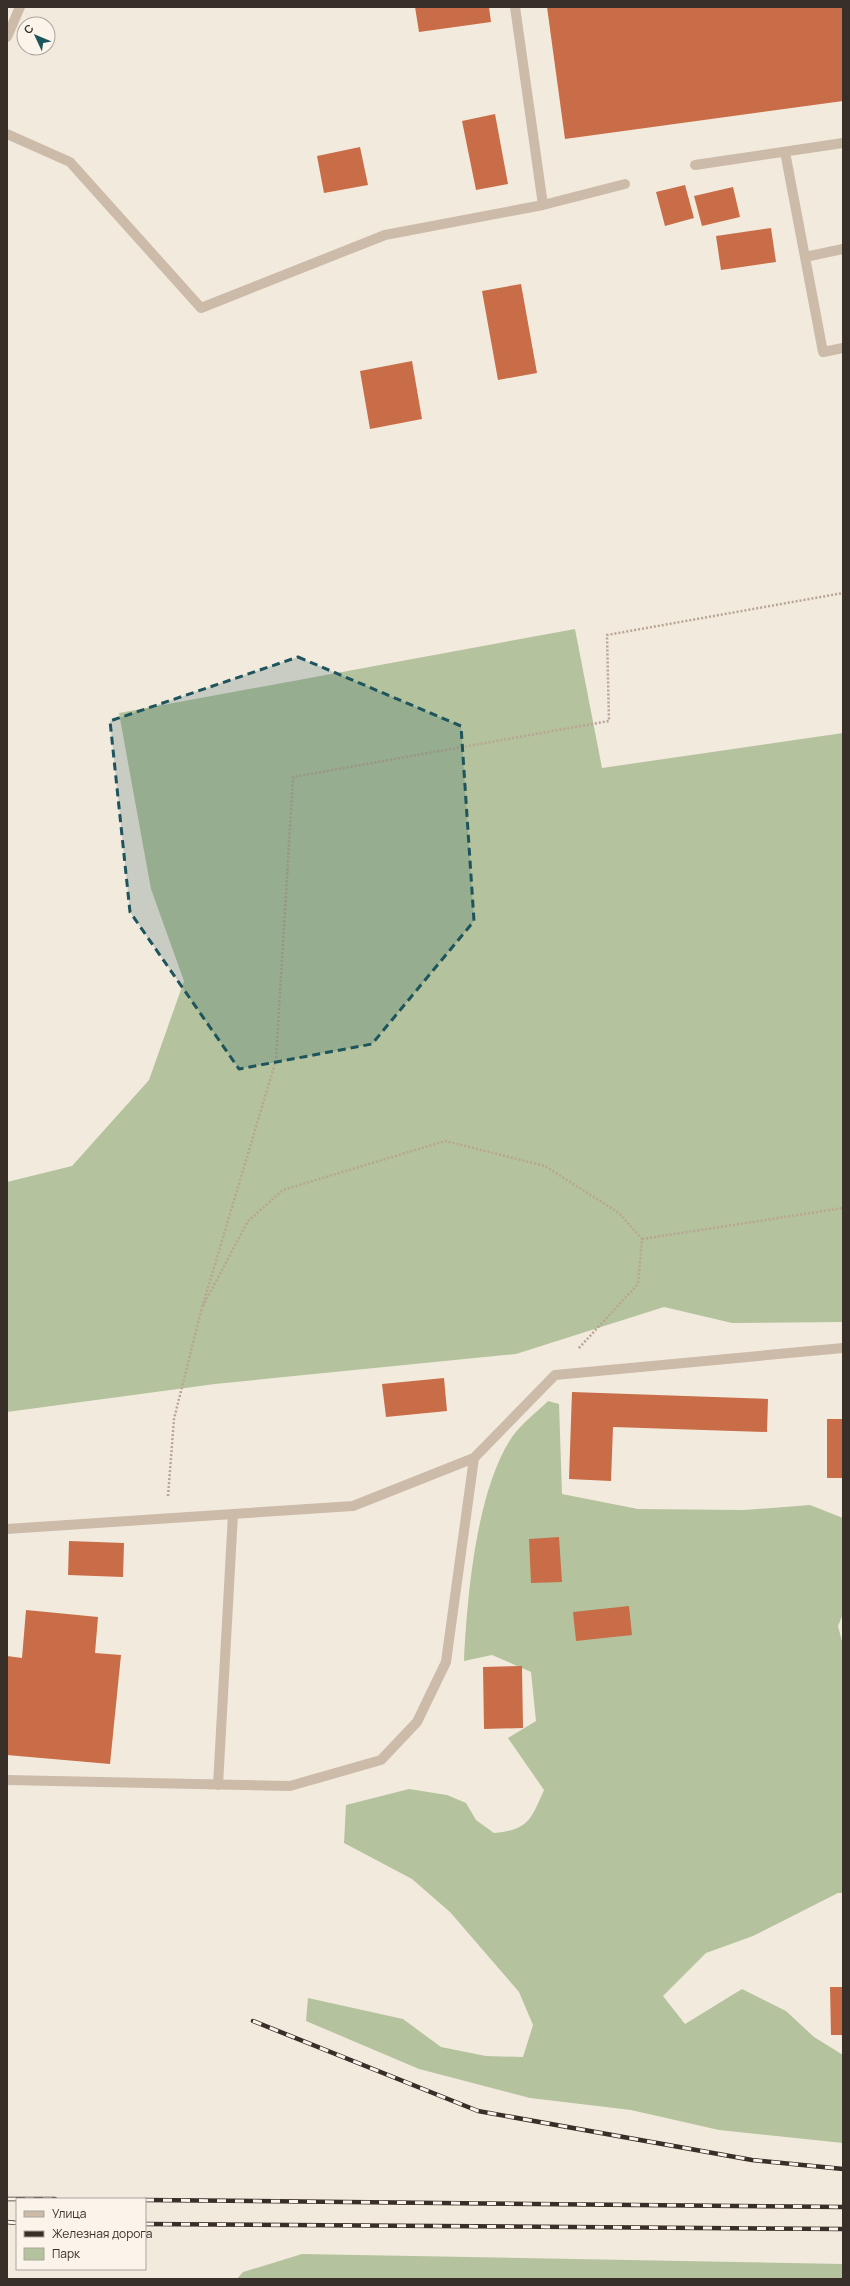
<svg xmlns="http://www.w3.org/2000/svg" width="850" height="2286" viewBox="0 0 850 2286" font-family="Manrope,sans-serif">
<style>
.green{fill:#b4c39d}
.building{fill:#c86d47}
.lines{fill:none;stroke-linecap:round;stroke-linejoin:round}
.path{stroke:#b8a593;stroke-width:2.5;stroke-dasharray:2 2;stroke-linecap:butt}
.minor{stroke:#ccbba9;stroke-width:10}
.rail-casing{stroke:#392f29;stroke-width:4.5}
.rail{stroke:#faf4eb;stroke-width:3;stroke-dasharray:9;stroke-linecap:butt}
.marked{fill:#1e545b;fill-opacity:0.2;stroke:#1e545b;stroke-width:3;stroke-dasharray:8 5;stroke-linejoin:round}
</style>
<rect width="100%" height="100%" fill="#f3eade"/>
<path class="green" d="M575,629L602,768L843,733V1322L732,1323L664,1307L516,1354L215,1384L7,1412V1182L72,1166L149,1080L184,981L151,889L119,713Z
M548,1401L559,1404L562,1494L638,1509L744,1510L810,1505L843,1518V1614L838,1626L843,1645V1893H838L753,1936L706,1953L663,1996L685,2024L742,1989L786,2011L814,2037L843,2055V2143L719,2130L631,2110L530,2098L419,2069L306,2021L308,1998L403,2019L441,2047L486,2056L523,2057L533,2025L519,1992L450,1912L412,1879L344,1843L346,1805L409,1789L447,1795L466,1803L476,1820L494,1833C529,1830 531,1819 544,1790L508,1738L536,1721L531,1672L492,1655L464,1661C467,1597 476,1491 512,1437C521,1424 537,1412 548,1401Z
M302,2254L843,2264V2279H237L243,2272Z"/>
<path class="building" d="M415,7H489L491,22L419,32Z
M547,7H843V101L565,139Z
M495,114L508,184L476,190L462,121Z
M360,147L368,185L324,193L317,156Z
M685,185L694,218L665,226L656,192Z
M733,187L740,217L702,226L694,196Z
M771,228L776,262L721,270L716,236Z
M521,284L537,373L498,380L482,291Z
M412,361L422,419L370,429L360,371Z
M444,1378L447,1411L386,1417L382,1384Z
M572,1392L768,1399L767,1432L613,1427L611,1481L569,1479Z
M827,1419H843V1478H827Z
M559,1537L562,1582L531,1583L529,1539Z
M69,1541L124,1543L123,1577L68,1575Z
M629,1606L632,1635L576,1641L573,1612Z
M26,1610L98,1617L95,1653L121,1655L110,1764L7,1755V1656L22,1658Z
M522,1666L523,1728L484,1729L483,1667Z
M830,1987H843V2035H831Z"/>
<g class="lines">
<path class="path" d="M642,1239L843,1208
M203,1306L248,1221L283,1190L445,1141L545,1166L619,1213L642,1239L638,1284L578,1349
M201,1311L276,1060L293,777L609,721L607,635L843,593
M168,1496L174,1419L201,1311"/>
<path class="minor" d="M515,7L543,205
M7,37L20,7
M7,134L70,162L201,308L385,235L543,205L625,184
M785,152L823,352L843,348
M695,165L843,143
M805,257L843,249
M7,1529L353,1506L474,1458L555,1375L843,1348
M7,1780L290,1786L381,1760L417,1722L446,1662L474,1458
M218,1785L233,1514"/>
<g class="rail-casing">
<path id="rail" d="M253,2021L478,2111L752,2160L843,2169
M7,2199H55
M145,2200L843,2207
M7,2222L17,2223
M145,2224L843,2229"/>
</g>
<use href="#rail" class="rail"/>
</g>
<path class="marked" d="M298,657L461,726L474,921L372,1044L239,1069L130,912L110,721Z"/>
<rect width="850" height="2286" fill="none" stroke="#392f29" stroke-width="16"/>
<rect x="16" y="2198" width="130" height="72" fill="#faf4eb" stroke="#ada59d"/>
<rect x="24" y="2211" width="20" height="6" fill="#ccbba9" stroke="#ada59d"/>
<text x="52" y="2218" font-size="12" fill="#392f29">Улица</text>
<rect x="24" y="2231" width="20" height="6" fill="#392f29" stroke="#ada59d"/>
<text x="52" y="2238" font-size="12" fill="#392f29">Железная дорога</text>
<rect x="24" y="2248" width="20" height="12" fill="#b4c39d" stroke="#ada59d"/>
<text x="52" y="2258" font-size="12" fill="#392f29">Парк</text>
<g transform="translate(36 36) rotate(314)"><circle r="19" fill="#faf4eb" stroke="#ada59d"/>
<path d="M0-3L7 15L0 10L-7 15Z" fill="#1e545b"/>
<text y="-6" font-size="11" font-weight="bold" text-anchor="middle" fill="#392f29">С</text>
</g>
</svg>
